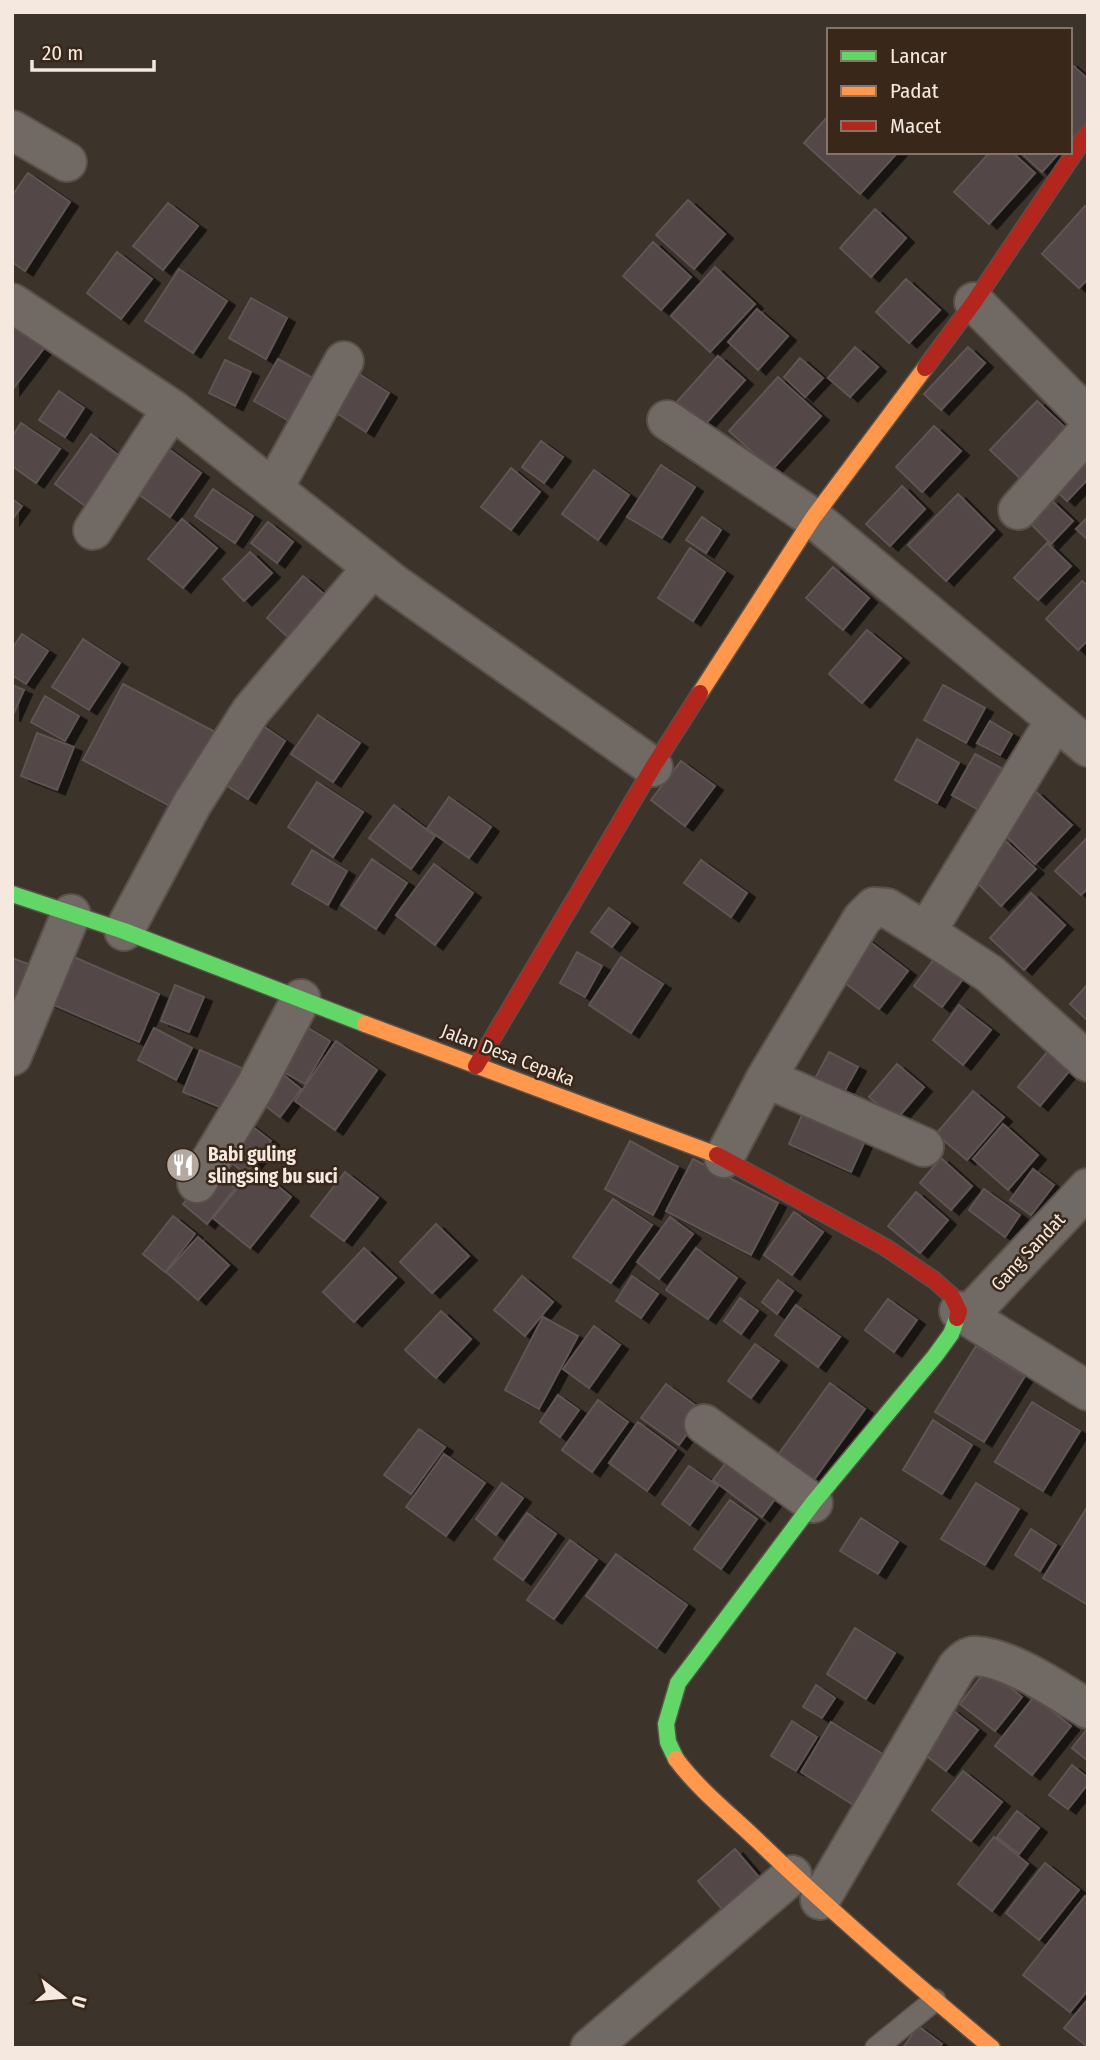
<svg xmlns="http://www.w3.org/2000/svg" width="1100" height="2060" viewBox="0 0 1100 2060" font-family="'Fira Sans Condensed',sans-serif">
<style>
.building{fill:#524646;stroke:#5e5553;stroke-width:2;filter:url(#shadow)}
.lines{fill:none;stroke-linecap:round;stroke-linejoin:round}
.lane-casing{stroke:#595049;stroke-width:24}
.street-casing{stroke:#595049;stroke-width:42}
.fast-casing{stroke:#595049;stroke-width:19}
.slow-casing{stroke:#595049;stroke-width:19}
.jam-casing{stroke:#595049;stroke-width:19}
.lane{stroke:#716963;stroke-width:21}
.street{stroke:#716963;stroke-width:38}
.fast{stroke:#63d668;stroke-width:16}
.slow{stroke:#ff974d;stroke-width:16}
.jam{stroke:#b3261e;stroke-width:16}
.labels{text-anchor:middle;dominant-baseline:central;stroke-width:5;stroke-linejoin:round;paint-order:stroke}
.street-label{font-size:19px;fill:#f4e8df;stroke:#39281a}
.poi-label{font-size:19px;font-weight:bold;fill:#f4e8df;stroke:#39281a;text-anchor:start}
</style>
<defs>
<filter id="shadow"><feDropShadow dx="8" dy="4.5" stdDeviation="0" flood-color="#0009"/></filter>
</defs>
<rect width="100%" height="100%" fill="#3c332b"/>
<path class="building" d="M1070,63L1088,79V122L1070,141Z
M829,115V152H898L860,194L804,143Z
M990,152H1012L1035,173L989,224L954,192Z
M1020,152H1060L1042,172Z
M28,173L70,202L25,271L12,262V196Z
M688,200L725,234L694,269L656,235Z
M168,203L198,226L163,270L133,246Z
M1085,206L1088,208V279L1079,288L1042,254Z
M875,209L906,238L871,277L840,248Z
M653,242L691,277L661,310L623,276Z
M117,252L152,279L121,319L87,293Z
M715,267L755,304L710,352L671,316Z
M179,269L227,301L193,353L145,321Z
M906,279L940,310L909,343L876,312Z
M251,298L287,318L266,359L229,338Z
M757,309L788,336L758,370L728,342Z
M12,321L45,347L12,390Z
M855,347L878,367L850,397L828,378Z
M968,347L985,363L941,410L924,394Z
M718,356L745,380L702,428L675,404Z
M800,358L823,378L805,397L784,377Z
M278,359L313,378L289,421L254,401Z
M225,360L251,372L235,406L209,393Z
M356,372L389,393L366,432L332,410Z
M778,377L821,416L772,470L729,431Z
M59,391L84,408L65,437L39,420Z
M1037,401L1072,434L1025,483L990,450Z
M21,423L60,449L36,483L12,466V437Z
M934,426L961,451L922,492L896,467Z
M91,434L130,464L95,513L55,484Z
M541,441L563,457L544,483L522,467Z
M162,444L201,473L170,517L130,488Z
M1088,448V479L1067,501L1051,486Z
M661,465L695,487L662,538L627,517Z
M511,468L540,492L511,530L481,507Z
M594,470L629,495L598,540L562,514Z
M902,486L925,509L890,546L866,524Z
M213,489L253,516L235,543L195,516Z
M958,494L994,530L946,581L908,545Z
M12,499L22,506L12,520Z
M1050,499L1073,521L1051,544L1028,521Z
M702,517L721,530L706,553L686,540Z
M1088,517V540L1076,529Z
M182,519L217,548L183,588L148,559Z
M268,522L293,542L277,563L251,543Z
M1047,543L1071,566L1038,600L1014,578Z
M690,548L725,572L693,621L658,598Z
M250,552L272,573L244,601L223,579Z
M833,567L869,598L843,630L806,598Z
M303,576L338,606L301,649L267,618Z
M1082,581L1088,586V640L1078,650L1046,619Z
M867,630L901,658L862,703L829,674Z
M22,634L48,651L26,684L12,675V649Z
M83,639L120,663L89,710L52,687Z
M123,684L221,735L181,812L83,760Z
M12,685L24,690L12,717Z
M943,685L985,708L966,743L924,720Z
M45,696L79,716L65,741L31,722Z
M318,715L360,743L333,782L291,754Z
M256,721L285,741L248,799L218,780Z
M990,721L1012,734L1000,755L977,743Z
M37,733L74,747L57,790L21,776Z
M917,739L959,763L937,803L895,780Z
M975,754L1016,776L993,818L952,795Z
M681,761L715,786L685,826L651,800Z
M317,782L363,812L333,857L288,827Z
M1035,791L1072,825L1035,864L1000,830Z
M449,797L491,827L469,858L427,829Z
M394,805L435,836L411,869L369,838Z
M1088,837V888L1081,895L1055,871Z
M1003,839L1036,869L1001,906L970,876Z
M312,850L347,871L328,905L292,884Z
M372,859L407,883L376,929L341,905Z
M701,860L747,893L731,917L684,883Z
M434,864L473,893L435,945L396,915Z
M1031,893L1065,925L1024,970L990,938Z
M609,908L630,923L612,947L591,932Z
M865,938L908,971L879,1009L836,976Z
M941,950L969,971L942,1007L914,986Z
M60,951L159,994L139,1042L40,999Z
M577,952L602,966L585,997L560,983Z
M621,957L663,984L631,1033L589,1005Z
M12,958L31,965L12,1014Z
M1088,984V1021L1070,1004Z
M175,985L204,997L189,1032L161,1021Z
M959,1005L991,1030L963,1065L933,1040Z
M300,1023L330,1041L305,1084L275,1067Z
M154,1028L192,1048L176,1080L138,1060Z
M336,1041L377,1070L335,1130L295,1101Z
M1054,1044L1076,1063L1040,1106L1018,1087Z
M200,1050L246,1070L229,1111L183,1092Z
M829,1052L858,1067L838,1103L810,1088Z
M897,1064L924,1087L896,1120L869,1097Z
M280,1072L301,1089L280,1117L258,1100Z
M973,1091L1004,1117L967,1160L936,1134Z
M807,1104L869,1132L851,1172L789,1144Z
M245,1121L271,1141L246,1174L219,1153Z
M1003,1124L1038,1155L1008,1190L973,1159Z
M630,1141L678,1167L653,1215L605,1189Z
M941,1158L972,1186L951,1210L920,1183Z
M693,1159L778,1203L751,1255L666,1211Z
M255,1167L291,1197L250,1248L213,1218Z
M212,1169L235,1188L207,1224L183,1204Z
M1033,1169L1054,1185L1031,1215L1010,1200Z
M345,1172L378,1198L344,1241L311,1216Z
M984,1189L1020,1215L1005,1237L969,1210Z
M916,1192L948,1220L920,1253L888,1226Z
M613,1199L652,1225L611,1283L573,1257Z
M794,1212L823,1232L792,1275L764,1255Z
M173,1216L195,1234L165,1272L143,1254Z
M670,1217L693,1234L659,1279L637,1262Z
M436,1224L469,1256L432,1293L400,1262Z
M198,1237L229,1265L198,1300L166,1272Z
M364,1248L396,1278L354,1322L323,1292Z
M696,1248L737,1278L708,1319L666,1290Z
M522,1276L553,1302L525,1336L494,1310Z
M632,1276L658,1294L641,1318L616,1301Z
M778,1280L793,1291L777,1314L762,1302Z
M740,1298L758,1311L741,1334L724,1321Z
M888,1299L917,1320L894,1352L865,1330Z
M796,1305L840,1337L818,1367L775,1335Z
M441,1311L471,1339L436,1378L405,1350Z
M543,1317L578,1336L539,1409L505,1390Z
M594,1326L620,1345L589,1388L563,1369Z
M755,1344L779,1361L751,1398L728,1381Z
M976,1346L1025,1376L984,1442L935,1412Z
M830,1383L865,1409L813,1481L778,1455Z
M666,1384L703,1411L679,1445L641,1418Z
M558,1395L579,1410L560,1437L540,1422Z
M598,1400L628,1422L592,1472L562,1450Z
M1032,1402L1080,1431L1043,1491L995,1462Z
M933,1420L972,1445L942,1494L903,1470Z
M638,1422L676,1450L647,1491L609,1463Z
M419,1429L445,1447L411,1494L384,1475Z
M736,1449L785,1485L762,1517L713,1480Z
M444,1454L485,1483L446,1536L406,1507Z
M689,1466L718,1486L690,1525L662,1504Z
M502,1483L523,1498L496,1535L476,1519Z
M976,1483L1019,1509L985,1565L941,1539Z
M730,1500L757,1519L721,1569L694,1549Z
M1088,1506V1605L1043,1578Z
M527,1513L556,1534L523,1580L494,1559Z
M861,1518L898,1542L878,1574L840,1551Z
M1031,1529L1056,1545L1040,1571L1015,1555Z
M570,1540L597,1560L554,1619L527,1600Z
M616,1554L687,1605L657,1648L586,1596Z
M855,1628L895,1653L866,1699L827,1674Z
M987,1669L1022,1697L995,1731L960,1704Z
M816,1685L835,1698L822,1718L803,1707Z
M1034,1697L1071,1726L1032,1775L995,1746Z
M951,1709L978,1730L946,1771L919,1750Z
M792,1721L817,1737L796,1771L771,1756Z
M831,1722L891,1759L860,1809L801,1772Z
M1088,1728V1761L1072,1748Z
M1072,1765L1088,1778V1784L1068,1809L1049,1795Z
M963,1771L1002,1802L971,1841L932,1810Z
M1017,1811L1039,1828L1019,1854L997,1837Z
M994,1837L1028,1864L992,1911L958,1884Z
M735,1849L764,1883L727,1915L698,1881Z
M1045,1863L1079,1890L1039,1940L1006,1913Z
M1085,1896L1088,1898V1990L1070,2012L1023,1975Z
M1088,1999V2047L1064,2028Z
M918,2026L942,2044L939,2048H903Z"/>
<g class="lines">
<g class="lane-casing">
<path id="lane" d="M876,2048L935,2000"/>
</g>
<g class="street-casing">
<path id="street" d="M12,130L67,162
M974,302L1088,417
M12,303L172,409L394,584L653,767
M667,420L813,518L1088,747
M273,489L344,361
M1018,510L1088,431
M93,530L172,409
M1055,721L926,932L990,974L1088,1062
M124,931L192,804L251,711L373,567
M12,1056L71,914
M766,1078L924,1147
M724,1158L766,1078L862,919L874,907L887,908L926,932
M197,1183L256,1085L301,999
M959,1311L1088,1391
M969,1315L1088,1188
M704,1424L813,1503
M820,1900L957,1667C963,1661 967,1656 976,1656C1011,1658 1058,1691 1088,1709
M590,2048L792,1875"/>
</g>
<g class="fast-casing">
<path id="fast" d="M12,894L124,931L365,1024
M676,1759L668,1742L666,1724L678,1683L813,1503L935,1356L951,1334L957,1318"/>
</g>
<g class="slow-casing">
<path id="slow" d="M700,693L813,518L925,368
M365,1024L717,1155
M676,1759C699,1790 731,1815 759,1842C834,1914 913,1982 992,2048"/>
</g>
<g class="jam-casing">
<path id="jam" d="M925,368L974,302L1088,133
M476,1066L653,767L700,693
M717,1155L885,1247L934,1280L951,1295L959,1311L957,1318"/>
</g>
<use href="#lane" class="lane"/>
<use href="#street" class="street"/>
<use href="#fast" class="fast"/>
<use href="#slow" class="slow"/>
<use href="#jam" class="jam"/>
</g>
<defs>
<g id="restaurant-disc" transform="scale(1.75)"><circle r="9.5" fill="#b4a9a0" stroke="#39281a"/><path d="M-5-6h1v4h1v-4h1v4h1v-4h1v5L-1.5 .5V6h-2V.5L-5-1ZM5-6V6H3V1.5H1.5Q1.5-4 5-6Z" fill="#fff"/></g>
</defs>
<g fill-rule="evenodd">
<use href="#restaurant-disc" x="183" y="1165"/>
</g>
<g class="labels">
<g class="street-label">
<text transform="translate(508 1055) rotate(21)">Jalan Desa Cepaka</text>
<text transform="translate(1028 1252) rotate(-47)">Gang Sandat</text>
</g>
<g class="poi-label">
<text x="208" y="1154">Babi guling<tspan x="208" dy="22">slingsing bu suci</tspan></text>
</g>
</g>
<rect width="1100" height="2060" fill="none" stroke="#f4e8df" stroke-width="28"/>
<rect x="827" y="28" width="245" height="126" fill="#39281a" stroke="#847569" stroke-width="2"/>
<rect x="841" y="51" width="35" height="10" fill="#63d668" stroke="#847569" stroke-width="2"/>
<text x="890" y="63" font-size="21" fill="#f4e8df">Lancar</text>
<rect x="841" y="86" width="35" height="10" fill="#ff974d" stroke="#847569" stroke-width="2"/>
<text x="890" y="98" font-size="21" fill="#f4e8df">Padat</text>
<rect x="841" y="121" width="35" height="10" fill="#b3261e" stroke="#847569" stroke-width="2"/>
<text x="890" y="133" font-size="21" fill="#f4e8df">Macet</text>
<g transform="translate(63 1997) rotate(106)" stroke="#39281a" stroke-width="5" paint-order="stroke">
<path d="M0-5L12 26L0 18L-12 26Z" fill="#f4e8df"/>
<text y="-10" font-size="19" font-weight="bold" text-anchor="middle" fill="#f4e8df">U</text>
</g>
<path d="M32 60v10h122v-10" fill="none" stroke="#f4e8df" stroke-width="3.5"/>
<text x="42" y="60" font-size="21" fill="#f4e8df" stroke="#39281a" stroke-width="5" paint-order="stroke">20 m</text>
</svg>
